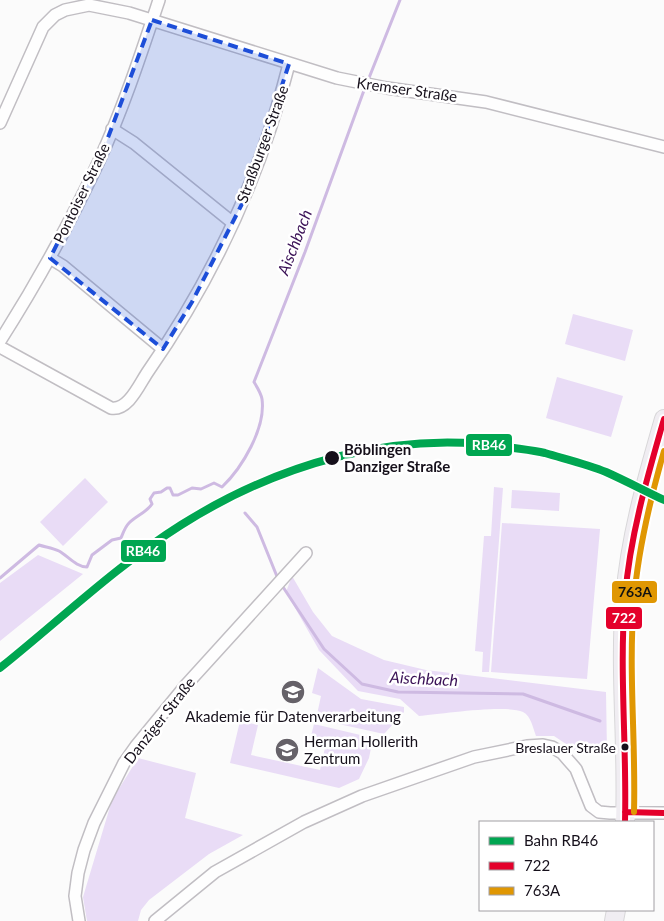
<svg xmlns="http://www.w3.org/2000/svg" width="664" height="921" viewBox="0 0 664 921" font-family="Lato,sans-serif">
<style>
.green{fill:#e9dcf6}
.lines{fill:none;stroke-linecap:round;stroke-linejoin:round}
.stream{stroke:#cebae2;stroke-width:3}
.street-casing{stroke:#c1bec3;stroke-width:14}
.primary-casing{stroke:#d8d7d9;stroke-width:20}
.street{stroke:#fefefe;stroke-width:11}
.primary{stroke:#f0edf2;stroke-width:18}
.bus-1-casing{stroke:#fff;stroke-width:10}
.bus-2-casing{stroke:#fff;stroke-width:10}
.bus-1{stroke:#e4002b;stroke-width:6}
.bus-2{stroke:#e09703;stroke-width:6}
.rail-1-casing{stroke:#fff;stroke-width:11}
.rail-1{stroke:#00a651;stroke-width:8}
.marked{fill:#1d4ed8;fill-opacity:0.2;stroke:#1d4ed8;stroke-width:4;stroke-dasharray:10 6;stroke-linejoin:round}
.stop-dot{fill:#16101b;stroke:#fff;stroke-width:2}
.labels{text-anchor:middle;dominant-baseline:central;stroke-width:5;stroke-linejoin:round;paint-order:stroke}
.bus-label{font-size:14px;fill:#16101b;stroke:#fff;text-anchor:end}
.street-label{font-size:15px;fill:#16101b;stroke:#fff}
.stop-label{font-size:15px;font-weight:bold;fill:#16101b;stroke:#fff;text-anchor:start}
.poi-label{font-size:15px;fill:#16101b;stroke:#fff}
.water-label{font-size:16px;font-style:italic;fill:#3a1156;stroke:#fff}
.line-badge{stroke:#fff;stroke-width:2}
.badge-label{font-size:14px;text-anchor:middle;font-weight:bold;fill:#fff}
.pale-badge-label{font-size:14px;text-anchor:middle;font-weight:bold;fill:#111}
</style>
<rect width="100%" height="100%" fill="#fbfbfb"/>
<path class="green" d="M573,314L633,330L625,361L565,344Z
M557,377L623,396L611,437L546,418Z
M85,478L108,502L63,546L40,522Z
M494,487L503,488L489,672H482L483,652L475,651L484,536H491Z
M512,490L560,493L559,511L511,508Z
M502,523L600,529L587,679L491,672Z
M38,555L83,574L0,641V583Z
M292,576L313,612L332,636L384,660L426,670L606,692L607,753L578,752L554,736H536C533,728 531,716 523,712C506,704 441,714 419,716L400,699L358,691L319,650L286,592Z
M318,668L361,699L404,707V712L384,734L316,719L321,696L312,693Z
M240,721L258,725L251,755L320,770L327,739L311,736L314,724L373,738L369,758L359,779L339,788L230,763Z
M138,758L196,773L185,818L243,835L209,854L149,900L141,910L138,921H87L83,897L112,800Z"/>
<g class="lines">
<path class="stream" d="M245,513L257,527L278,579
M0,578L39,545C45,547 53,548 59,551C68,556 76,567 87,567L92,555L112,540L121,538C123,533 125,527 129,523C136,516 147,512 152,504L150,499L154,493L161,492L167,488H170L173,495H178L192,488L201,489L214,483L222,487C242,468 266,428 262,399C261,393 257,387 254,382L305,252L363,93L400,0
M281,584L324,649L362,684L398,692L523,694L600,721"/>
<g class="street-casing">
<path id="street" d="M0,123L43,27L55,15L65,10L89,5L129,13L337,78L387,88L486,102L664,147
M112,129L134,143L233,223
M50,258L63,266L163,349
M0,341C37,283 70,223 99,161C123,109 141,54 159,0
M0,347L111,408C128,411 139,385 147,373C212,280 261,175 289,64
M79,921L75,896L78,873L84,850L94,823L124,763L136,746L186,685L306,553
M155,921L215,872L304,822L362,796L474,757L527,746L543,745L552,747L562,753L576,769L591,806L599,812L610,813H664"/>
</g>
<g class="primary-casing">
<path id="primary" d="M625,822C628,747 619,672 625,598C630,536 647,478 664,419
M614,921L616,910"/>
</g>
<use href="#street" class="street"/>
<use href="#primary" class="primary"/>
<g class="bus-1-casing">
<path id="bus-1" d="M625,812L664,813
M625,822C627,747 619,672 625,597C630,536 647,478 664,419"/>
</g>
<g class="bus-2-casing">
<path id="bus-2" d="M634,812C636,741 628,670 634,600C638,549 650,500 664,451"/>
</g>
<use href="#bus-1" class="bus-1"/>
<use href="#bus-2" class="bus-2"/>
<g class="rail-1-casing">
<path id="rail-1" d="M0,668C60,620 116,566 181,525C278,464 393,430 507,447C520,449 533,450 545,453C565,459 587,464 606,472C626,481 645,491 664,500"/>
</g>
<use href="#rail-1" class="rail-1"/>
</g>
<path class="marked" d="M152,20L289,64L244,200L192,302L163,349L50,258L100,159Z"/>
<defs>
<g id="school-disc" transform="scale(1.25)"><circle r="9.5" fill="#666269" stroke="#fff"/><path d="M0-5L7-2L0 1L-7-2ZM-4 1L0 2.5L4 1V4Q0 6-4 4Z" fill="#fff"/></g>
<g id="university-disc" transform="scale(1.25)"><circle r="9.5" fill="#666269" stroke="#fff"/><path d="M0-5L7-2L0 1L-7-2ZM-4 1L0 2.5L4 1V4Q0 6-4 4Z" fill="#fff"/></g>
</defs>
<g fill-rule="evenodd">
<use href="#school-disc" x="293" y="692"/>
<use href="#university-disc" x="287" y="750"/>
</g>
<g class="stop-dot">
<circle cx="332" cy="458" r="8"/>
<circle cx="625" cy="747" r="4.5"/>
</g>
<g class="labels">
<g class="bus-label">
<text x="616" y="747">Breslauer Straße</text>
</g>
<g class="street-label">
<text transform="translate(407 89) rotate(8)">Kremser Straße</text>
<text transform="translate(262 144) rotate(-70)">Straßburger Straße</text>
<text transform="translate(81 193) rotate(-64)">Pontoiser Straße</text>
<text transform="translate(159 720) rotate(-52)">Danziger Straße</text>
</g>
<g class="stop-label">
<text x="344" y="449">Böblingen<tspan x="344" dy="17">Danziger Straße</tspan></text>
</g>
<g class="poi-label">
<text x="293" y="716">Akademie für Datenverarbeitung</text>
<text x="304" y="741" text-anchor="start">Herman Hollerith<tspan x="304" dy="17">Zentrum</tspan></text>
</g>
<g class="water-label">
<text transform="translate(294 242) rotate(-69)">Aischbach</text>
<text transform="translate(424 678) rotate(3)">Aischbach</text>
</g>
</g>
<g class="line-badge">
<rect x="465" y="433" width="48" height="24" rx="5" fill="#00a651"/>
<rect x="120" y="539" width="47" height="24" rx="5" fill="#00a651"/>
<rect x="611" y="580" width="47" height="24" rx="5" fill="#e09703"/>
<rect x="605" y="606" width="38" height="24" rx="5" fill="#e4002b"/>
</g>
<g class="badge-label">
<text x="489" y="450">RB46</text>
<text x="143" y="556">RB46</text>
<text x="624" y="623">722</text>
</g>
<g class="pale-badge-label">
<text x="635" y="597">763A</text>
</g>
<rect x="479" y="821" width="175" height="90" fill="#ffffff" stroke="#a29fa4"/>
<rect x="489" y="837" width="25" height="8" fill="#00a651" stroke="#a29fa4"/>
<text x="524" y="846" font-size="15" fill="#16101b">Bahn RB46</text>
<rect x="489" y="862" width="25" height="8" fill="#e4002b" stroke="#a29fa4"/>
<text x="524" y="871" font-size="15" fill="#16101b">722</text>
<rect x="489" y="887" width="25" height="8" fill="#e09703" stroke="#a29fa4"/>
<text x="524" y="896" font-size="15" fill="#16101b">763A</text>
</svg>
